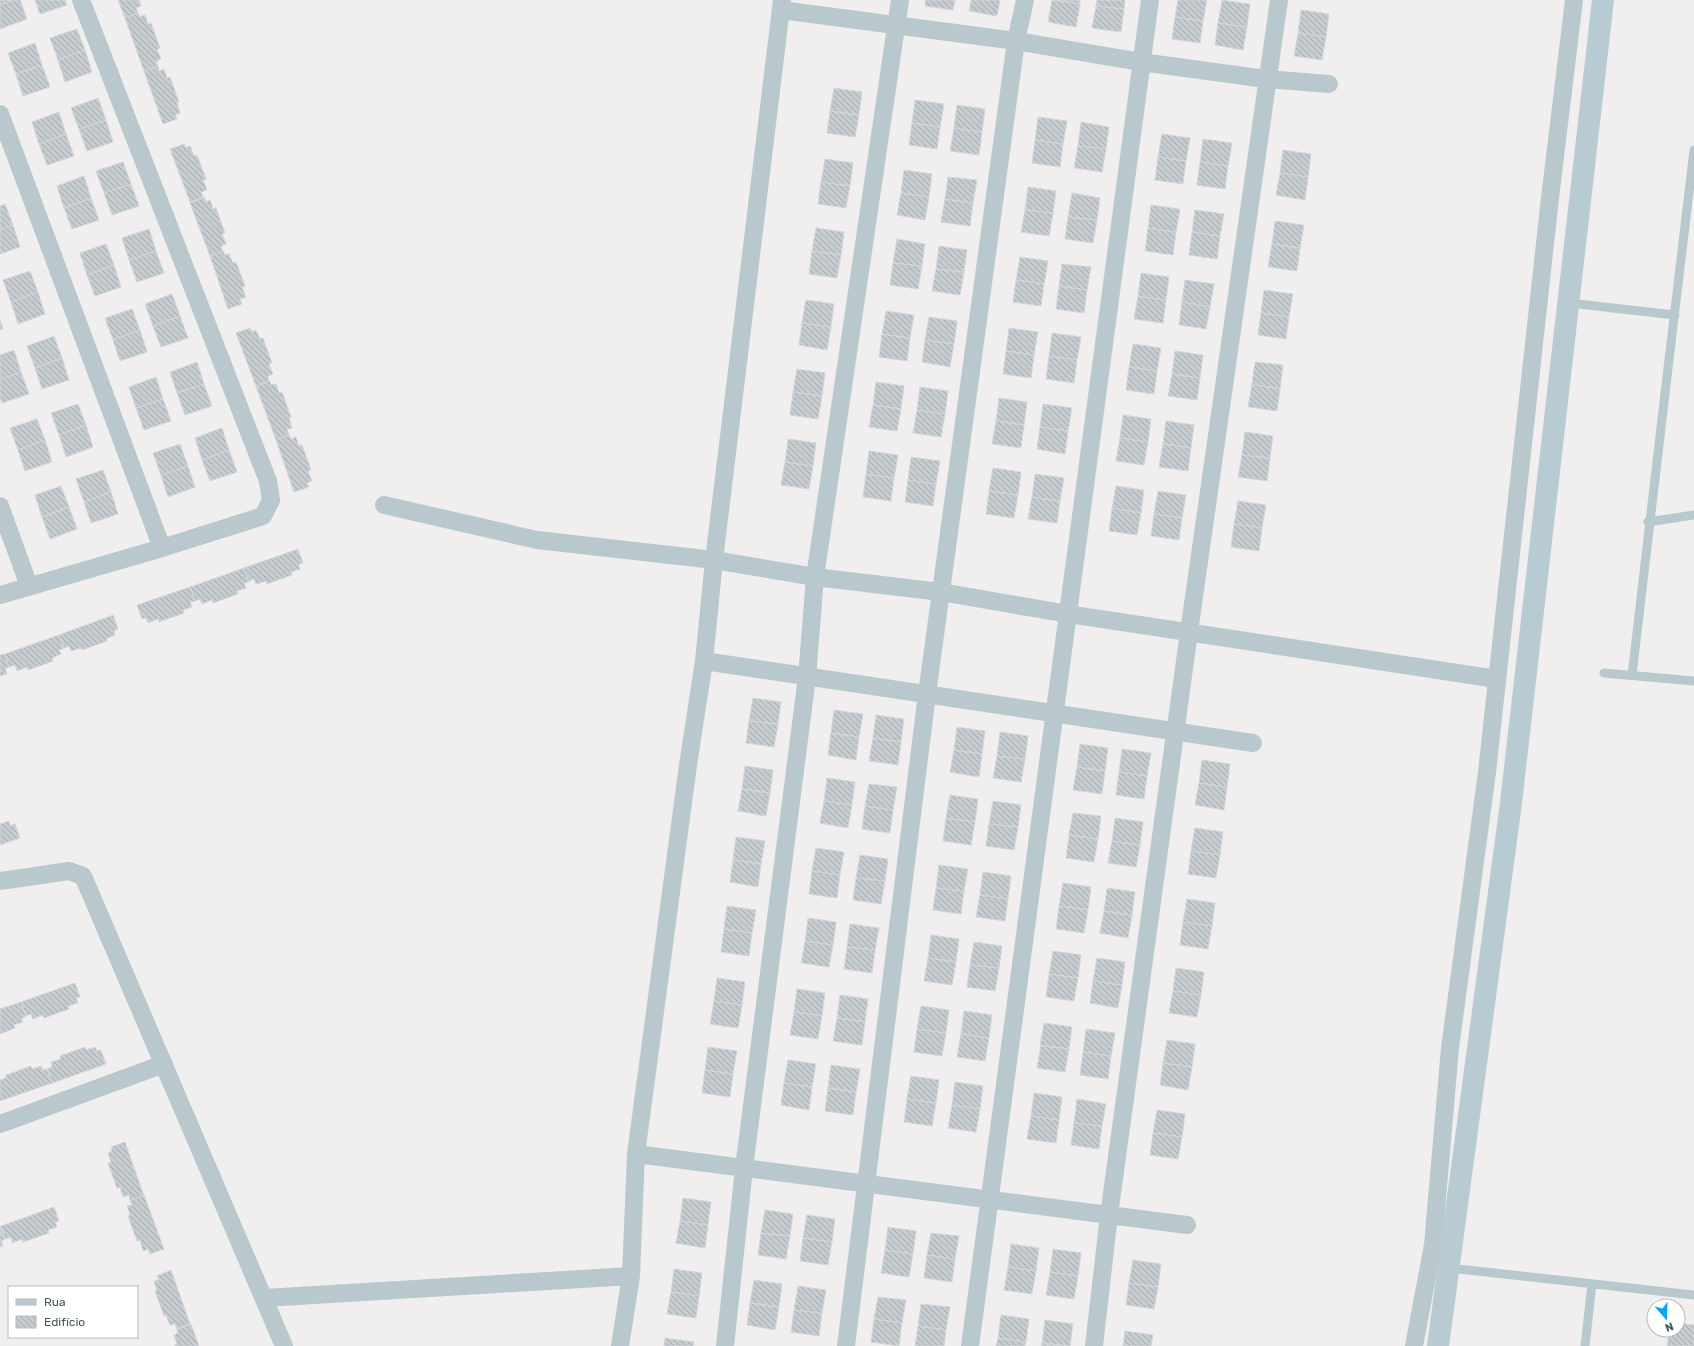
<svg xmlns="http://www.w3.org/2000/svg" width="1694" height="1346" viewBox="0 0 1694 1346" font-family="Rubik,sans-serif">
<style>
.building{fill:url(#building-back-hatch);stroke:#d2d7db}
.lines{fill:none;stroke-linecap:round;stroke-linejoin:round}
.lane{stroke:#b9c8cd;stroke-width:9}
.street{stroke:#b9c8cd;stroke-width:18}
.secondary{stroke:#b8cbd3;stroke-width:22}
</style>
<defs>
<pattern id="building-back-hatch" width="6" height="6" patternUnits="userSpaceOnUse"><rect width="6" height="6" fill="#c5cbcf"/><path d="M-1 5l2 2M0 0l6 6M5-1l2 2" fill="none" stroke="#a2a8ab"/></pattern>
</defs>
<rect width="100%" height="100%" fill="#f1eeef"/>
<path class="building" d="M0,0H13L0,5Z
M13,0H20L27,19L0,29V5Z
M35,0H65L67,5L40,14Z
M118,0H139L141,6L136,8L138,13L125,18Z
M926,0H955L953,10L925,6Z
M971,0H1000L997,16L969,11Z
M1052,0L1080,4L1076,27L1048,22Z
M1053,0H1080V4Z
M1097,0H1125L1124,9L1096,6Z
M1178,0H1207L1203,21L1175,17Z
M1222,0L1250,4L1247,27L1218,23Z
M1096,6L1124,9L1121,32L1092,28Z
M1301,10L1329,14L1326,37L1298,33Z
M138,13L140,17L145,15L148,24L151,23L160,48L157,49L161,59L156,61L158,66L144,71L125,18Z
M1175,17L1203,21L1200,43L1172,39Z
M1218,23L1247,27L1243,50L1215,45Z
M77,29L85,50L58,60L50,38Z
M1298,33L1326,37L1322,60L1294,56Z
M35,43L42,65L16,74L8,53Z
M85,50L92,72L65,82L58,60Z
M42,65L50,87L23,96L16,74Z
M158,66L159,71L164,69L167,78L170,77L179,102L177,103L180,113L175,115L177,119L163,124L144,71Z
M834,88L862,92L859,115L830,111Z
M98,98L106,120L79,129L71,108Z
M915,100L944,104L940,127L912,123Z
M957,105L985,109L982,132L954,128Z
M830,111L859,115L855,137L827,133Z
M59,112L66,134L39,144L32,122Z
M1038,117L1067,121L1063,144L1035,140Z
M106,120L113,142L87,151L79,129Z
M1081,122L1109,127L1106,149L1078,146Z
M912,123L940,127L937,149L909,145Z
M954,128L982,132L979,155L950,151Z
M66,134L74,156L47,165L39,144Z
M1162,134L1190,138L1186,161L1158,157Z
M1203,139L1232,143L1228,166L1200,162Z
M1035,140L1063,144L1060,167L1032,163Z
M184,144L186,148L190,146L194,156L197,155L206,179L203,180L207,190L201,192L203,198L190,202L170,149Z
M1078,146L1106,149L1102,172L1074,168Z
M1283,150L1311,154L1308,177L1280,173Z
M1158,157L1186,161L1183,184L1155,180Z
M825,159L853,163L850,186L821,182Z
M123,162L131,184L104,193L96,171Z
M1200,162L1228,166L1225,189L1197,185Z
M904,170L932,174L929,197L901,193Z
M1280,173L1308,177L1305,200L1276,195Z
M84,176L91,198L64,208L57,186Z
M948,177L977,180L973,203L945,199Z
M821,182L850,186L846,208L818,204Z
M131,184L139,206L112,215L104,193Z
M1028,187L1056,191L1053,213L1025,210Z
M901,193L929,197L925,220L897,215Z
M1072,193L1100,198L1097,220L1068,217Z
M204,197L206,202L210,200L213,209L216,208L225,233L222,234L226,244L221,246L223,251L210,256L190,203Z
M91,198L99,220L72,229L64,208Z
M945,199L973,203L970,226L941,222Z
M5,204L13,225L0,230V206Z
M1151,205L1180,209L1176,232L1148,228Z
M1025,210L1053,213L1049,236L1021,232Z
M1195,210L1224,214L1220,236L1192,232Z
M1068,217L1097,220L1093,243L1065,239Z
M1275,221L1304,225L1300,248L1272,244Z
M13,225L20,247L0,254V230Z
M816,228L844,232L841,255L812,251Z
M1148,228L1176,232L1173,255L1145,251Z
M149,229L156,251L129,260L122,238Z
M1192,232L1220,236L1217,259L1189,255Z
M897,239L925,244L922,266L893,263Z
M106,244L114,265L87,275L80,253Z
M1272,244L1300,248L1297,271L1268,267Z
M939,246L967,250L964,272L936,269Z
M156,251L164,273L137,282L129,260Z
M223,251L225,255L229,254L233,263L236,262L245,286L242,287L246,297L240,299L242,304L228,309L210,256Z
M812,251L841,255L837,278L809,274Z
M1020,257L1048,261L1044,284L1016,280Z
M893,263L922,266L918,289L890,285Z
M1062,264L1091,267L1087,290L1059,286Z
M114,265L121,287L95,296L87,275Z
M936,269L964,272L960,295L932,291Z
M30,271L38,292L11,302L3,280Z
M1141,273L1169,277L1166,300L1138,296Z
M1016,280L1044,284L1041,306L1013,302Z
M1185,280L1214,284L1210,307L1182,302Z
M1059,286L1087,290L1084,313L1056,309Z
M1264,290L1293,294L1289,317L1261,313Z
M38,292L45,314L18,324L11,302Z
M172,294L180,316L153,326L145,304Z
M1138,296L1166,300L1163,323L1134,319Z
M806,300L834,304L831,327L802,323Z
M1182,302L1210,307L1206,329L1179,325Z
M132,309L140,330L113,340L105,318Z
M886,311L914,315L910,338L882,334Z
M1261,313L1289,317L1286,339L1258,335Z
M180,316L188,338L161,347L153,326Z
M929,317L957,321L954,344L925,340Z
M0,320L3,329L0,330Z
M802,323L831,327L827,350L799,345Z
M250,328L252,332L256,330L260,339L263,338L272,363L269,364L273,374L268,376L269,381L256,386L236,333Z
M1009,328L1038,332L1034,355L1006,351Z
M140,330L147,352L120,361L113,340Z
M1052,333L1081,337L1077,360L1049,356Z
M882,334L910,338L907,361L879,357Z
M54,336L62,358L35,368L27,346Z
M925,340L954,344L950,367L922,362Z
M1133,344L1161,348L1157,371L1129,367Z
M14,350L21,372L0,380V355Z
M1006,351L1034,355L1031,378L1003,374Z
M1175,351L1203,355L1200,378L1172,374Z
M1049,356L1077,360L1074,383L1046,379Z
M62,358L69,380L42,389L35,368Z
M197,362L204,384L177,393L170,372Z
M1255,362L1283,365L1280,389L1252,384Z
M1129,367L1157,371L1154,394L1126,390Z
M797,369L825,373L822,396L793,392Z
M21,372L29,394L2,403L0,398V380Z
M1172,374L1200,378L1197,400L1168,396Z
M156,377L163,399L136,408L129,387Z
M270,381L271,385L276,384L279,393L282,392L291,417L289,418L292,428L287,429L289,435L276,440L256,386Z
M876,382L904,386L901,409L873,405Z
M204,384L212,406L185,415L177,393Z
M1252,384L1280,389L1277,411L1248,407Z
M920,387L948,391L945,414L917,410Z
M793,392L822,396L818,419L790,415Z
M999,398L1027,402L1024,425L996,421Z
M163,399L171,421L144,430L136,408Z
M78,404L86,425L59,435L51,413Z
M1043,404L1072,408L1068,431L1040,427Z
M873,405L901,409L897,431L869,427Z
M917,410L945,414L941,437L913,433Z
M1123,415L1151,419L1148,442L1120,438Z
M37,419L45,440L18,450L10,428Z
M996,421L1024,425L1021,448L992,444Z
M1166,421L1194,425L1191,448L1163,444Z
M86,425L93,447L66,457L59,435Z
M1040,427L1068,431L1065,454L1037,449Z
M222,428L229,450L202,460L195,438Z
M1245,432L1273,436L1270,458L1242,455Z
M289,435L291,439L296,437L299,446L302,445L311,470L308,471L312,481L307,483L309,487L294,492L276,440Z
M1120,438L1148,442L1144,465L1116,461Z
M788,439L816,443L813,466L785,462Z
M45,440L52,462L25,471L18,450Z
M180,444L188,466L161,475L153,453Z
M1163,444L1191,448L1188,471L1159,467Z
M229,450L237,472L210,481L202,460Z
M869,451L898,455L894,478L866,474Z
M1242,455L1270,458L1267,481L1238,477Z
M911,457L940,461L936,484L908,480Z
M785,462L813,466L809,489L781,485Z
M188,466L195,487L168,497L161,475Z
M993,468L1021,472L1018,495L989,491Z
M103,470L111,492L84,502L76,479Z
M866,474L894,478L891,501L863,497Z
M1035,474L1064,478L1060,501L1032,497Z
M908,480L936,484L933,506L905,502Z
M61,486L69,507L42,517L35,495Z
M1116,486L1144,490L1141,513L1112,508Z
M989,491L1018,495L1014,518L986,514Z
M1158,491L1186,495L1182,518L1154,514Z
M111,492L118,514L91,523L84,502Z
M1032,497L1060,501L1057,523L1028,519Z
M1238,501L1266,505L1262,528L1234,524Z
M69,507L77,529L50,539L42,517Z
M1112,508L1141,513L1137,535L1109,531Z
M1154,514L1182,518L1179,540L1151,536Z
M1234,524L1262,528L1259,551L1231,547Z
M298,549L303,563L299,564L300,569L291,572L292,575L267,584L266,581L256,584L254,579L249,581L244,568Z
M244,568L249,582L244,583L246,588L237,591L238,594L213,603L212,600L202,604L200,599L195,601L190,587Z
M190,587L195,601L190,602L192,607L183,610L184,613L159,622L158,619L148,623L146,618L142,619L137,605Z
M113,615L118,629L114,631L115,635L106,639L107,641L82,650L81,648L71,651L69,646L64,648L59,635Z
M59,635L64,648L59,650L61,654L52,658L53,661L28,670L27,667L17,671L15,665L9,667L5,654Z
M5,654L9,667L5,669L7,674L0,676V655Z
M753,698L781,702L778,724L749,721Z
M834,710L863,714L859,737L831,733Z
M876,715L904,719L901,742L873,738Z
M749,721L778,724L774,747L746,743Z
M957,727L985,731L982,754L954,750Z
M1000,732L1028,736L1025,759L997,756Z
M831,733L859,737L856,760L828,755Z
M873,738L901,742L898,765L869,761Z
M1080,744L1108,748L1105,771L1077,767Z
M1122,749L1151,753L1147,776L1119,772Z
M954,750L982,754L979,777L950,772Z
M997,756L1025,759L1021,782L993,778Z
M1202,760L1230,764L1227,787L1199,783Z
M745,766L773,770L770,793L742,789Z
M1077,767L1105,771L1102,794L1073,790Z
M1119,772L1147,776L1144,799L1116,795Z
M827,778L855,782L852,805L824,801Z
M1199,783L1227,787L1224,810L1195,805Z
M869,784L897,787L893,810L865,806Z
M742,789L770,793L766,816L738,811Z
M950,795L978,799L975,822L946,818Z
M824,801L852,805L848,828L820,823Z
M993,801L1021,805L1018,827L989,824Z
M865,806L893,810L890,833L862,829Z
M1073,813L1101,816L1098,839L1069,835Z
M946,818L975,822L971,845L943,841Z
M1115,818L1143,822L1140,845L1112,841Z
M9,821L10,826L15,824L20,838L0,845V824Z
M989,824L1018,827L1014,850L986,846Z
M1195,828L1223,832L1220,855L1191,851Z
M1069,835L1098,839L1094,862L1066,858Z
M736,837L765,841L761,864L733,860Z
M1112,841L1140,845L1136,867L1108,863Z
M816,848L844,852L840,875L812,871Z
M1191,851L1220,855L1216,878L1188,874Z
M860,855L888,859L885,881L856,878Z
M733,860L761,864L758,887L730,882Z
M939,865L968,869L964,891L936,888Z
M812,871L840,875L837,898L809,894Z
M983,872L1011,876L1008,899L980,895Z
M856,878L885,881L881,904L853,900Z
M1063,883L1091,887L1088,910L1059,906Z
M936,888L964,891L961,914L933,910Z
M1107,888L1135,892L1132,915L1104,911Z
M980,895L1008,899L1005,921L976,917Z
M1187,899L1215,903L1212,926L1183,922Z
M727,906L756,910L752,933L724,929Z
M1059,906L1088,910L1084,933L1056,929Z
M1104,911L1132,915L1128,938L1100,933Z
M808,918L836,922L833,945L805,941Z
M1183,922L1212,926L1208,949L1180,945Z
M850,924L879,928L875,950L847,947Z
M724,929L752,933L749,956L721,952Z
M931,935L959,939L956,962L928,958Z
M805,941L833,945L829,967L801,963Z
M974,942L1002,946L999,968L970,965Z
M847,947L875,950L872,973L844,969Z
M1053,951L1081,955L1078,978L1049,974Z
M928,958L956,962L952,985L924,981Z
M1097,958L1125,962L1122,985L1093,981Z
M970,965L999,968L995,991L967,987Z
M1176,968L1204,972L1201,995L1173,991Z
M1049,974L1078,978L1074,1001L1046,997Z
M717,978L745,982L742,1005L714,1001Z
M1093,981L1122,985L1118,1008L1090,1003Z
M75,983L80,997L76,998L78,1003L68,1006L69,1009L44,1018L43,1015L33,1019L31,1014L26,1016L21,1002Z
M797,989L825,993L822,1016L794,1012Z
M1173,991L1201,995L1197,1017L1169,1013Z
M840,995L868,999L865,1022L837,1018Z
M714,1001L742,1005L738,1028L710,1024Z
M21,1002L26,1016L22,1018L23,1022L14,1025L15,1028L0,1034V1009Z
M921,1006L949,1010L946,1033L917,1029Z
M964,1011L992,1015L989,1038L961,1034Z
M794,1012L822,1016L818,1039L790,1035Z
M837,1018L865,1022L862,1045L833,1041Z
M1044,1023L1072,1027L1069,1049L1040,1046Z
M917,1029L946,1033L942,1056L914,1052Z
M1086,1029L1115,1033L1111,1056L1083,1052Z
M961,1034L989,1038L985,1061L957,1057Z
M1167,1040L1195,1044L1192,1067L1163,1063Z
M1041,1045L1069,1049L1065,1072L1037,1068Z
M85,1047L86,1050L95,1047L97,1051L101,1050L106,1064L52,1083L47,1069L52,1067L51,1062L61,1059L60,1056Z
M708,1047L737,1051L733,1074L705,1070Z
M1083,1052L1111,1056L1108,1079L1080,1075Z
M788,1060L816,1064L812,1087L784,1083Z
M1163,1063L1192,1067L1188,1090L1160,1085Z
M831,1065L860,1069L856,1092L828,1088Z
M31,1066L32,1069L41,1066L43,1070L47,1069L52,1083L0,1101V1080L6,1078V1075Z
M705,1070L733,1074L730,1097L702,1093Z
M911,1076L939,1080L936,1103L907,1099Z
M955,1082L983,1086L980,1109L952,1105Z
M784,1083L812,1087L809,1110L781,1105Z
M828,1088L856,1092L853,1115L825,1111Z
M1034,1093L1062,1097L1059,1120L1031,1116Z
M907,1099L936,1103L932,1126L904,1122Z
M1077,1099L1106,1104L1102,1126L1074,1123Z
M952,1105L980,1109L976,1132L948,1128Z
M1157,1110L1185,1114L1182,1137L1153,1133Z
M1031,1116L1059,1120L1056,1143L1027,1139Z
M1074,1123L1102,1126L1099,1149L1071,1145Z
M1153,1133L1182,1137L1178,1159L1150,1155Z
M125,1142L144,1196L130,1200L129,1195L123,1197L120,1187L117,1188L108,1163L111,1162L108,1153L112,1151L111,1147Z
M144,1195L164,1249L150,1254L148,1249L143,1251L140,1240L137,1241L128,1216L130,1215L127,1206L132,1205L130,1201Z
M683,1198L711,1202L708,1225L680,1221Z
M54,1207L59,1221L55,1222L57,1227L48,1230L49,1233L23,1242L22,1239L12,1243L11,1237L5,1239L1,1226Z
M765,1210L793,1214L790,1236L761,1233Z
M807,1215L835,1219L832,1242L803,1238Z
M680,1221L708,1225L705,1248L676,1243Z
M0,1226L5,1239L1,1241L3,1246L0,1247Z
M888,1227L916,1231L913,1254L885,1250Z
M761,1233L790,1236L786,1259L758,1255Z
M931,1233L959,1236L955,1259L927,1255Z
M803,1238L832,1242L828,1265L800,1261Z
M1011,1244L1039,1248L1036,1271L1008,1267Z
M1053,1249L1081,1253L1078,1276L1050,1272Z
M885,1250L913,1254L909,1277L881,1273Z
M927,1255L955,1259L952,1282L924,1278Z
M1133,1260L1161,1264L1158,1287L1129,1283Z
M1008,1267L1036,1271L1032,1294L1004,1290Z
M674,1269L702,1273L699,1296L671,1292Z
M171,1270L190,1324L177,1329L175,1324L170,1325L166,1315L164,1316L155,1291H157L154,1281L159,1280L157,1276Z
M1050,1272L1078,1276L1074,1299L1046,1295Z
M754,1280L782,1284L779,1307L750,1303Z
M1129,1283L1158,1287L1154,1309L1126,1305Z
M798,1286L826,1290L822,1313L794,1310Z
M671,1292L699,1296L696,1318L667,1314Z
M878,1297L906,1300L902,1323L874,1319Z
M750,1303L779,1307L775,1330L747,1325Z
M921,1304L950,1307L946,1330L918,1326Z
M794,1310L822,1313L819,1336L791,1332Z
M1001,1315L1029,1319L1026,1342L998,1338Z
M874,1319L902,1323L899,1346L871,1342Z
M1045,1320L1073,1324L1070,1346L1042,1343Z
M1678,1323L1694,1325V1346H1667L1669,1330H1678Z
M191,1324L199,1346H174L177,1344L174,1335L178,1333L177,1329Z
M918,1326L946,1330L944,1346H915Z
M1125,1331L1153,1335L1151,1346H1123Z
M665,1338L694,1342L693,1346H664Z
M998,1338L1026,1342L1025,1346H996Z
M1042,1343L1066,1346H1041Z"/>
<g class="lines">
<path class="lane" d="M1569,303L1675,315
M1648,522L1694,515
M1604,673L1694,681
M1632,675C1651,500 1674,325 1694,150
M1449,1268L1694,1295
M1585,1346L1592,1284"/>
<path class="street" d="M781,10L1016,41L1141,62L1266,79L1329,84
M0,114L162,548
M384,505L537,540L714,560L815,577L941,592L1068,614L1497,679
M0,506L29,586
M0,595L162,548L263,516L271,500L268,481L81,0
M704,661L1253,743
M0,881L69,871L83,876L284,1346
M0,1124L164,1064
M636,1154L1187,1225
M264,1298L631,1276
M620,1346L631,1276L636,1154L688,765L704,661L714,560L782,0
M725,1346L744,1168L807,677L815,577L900,0
M846,1346L927,694L1016,41L1025,0
M970,1346L1150,0
M1094,1346L1109,1215L1189,632L1279,0
M1414,1346L1433,1245L1450,1048L1487,772L1550,198L1574,0"/>
<path class="secondary" d="M1438,1346L1511,803L1603,0"/>
</g>
<rect x="8" y="1286" width="130" height="52" fill="#ffffff" stroke="#b5bcbf"/>
<rect x="16" y="1299" width="20" height="6" fill="#b8cbd3" stroke="#b5bcbf"/>
<text x="44" y="1306" font-size="12" fill="#45585e">Rua</text>
<rect x="16" y="1316" width="20" height="12" fill="url(#building-back-hatch)" stroke="#b5bcbf"/>
<text x="44" y="1326" font-size="12" fill="#45585e">Edifício</text>
<g transform="translate(1666 1318) rotate(160)"><circle r="19" fill="#ffffff" stroke="#b5bcbf"/>
<path d="M0-3L7 15L0 10L-7 15Z" fill="#07a8f3"/>
<text y="-6" font-size="11" font-weight="bold" text-anchor="middle" fill="#45585e">N</text>
</g>
</svg>
